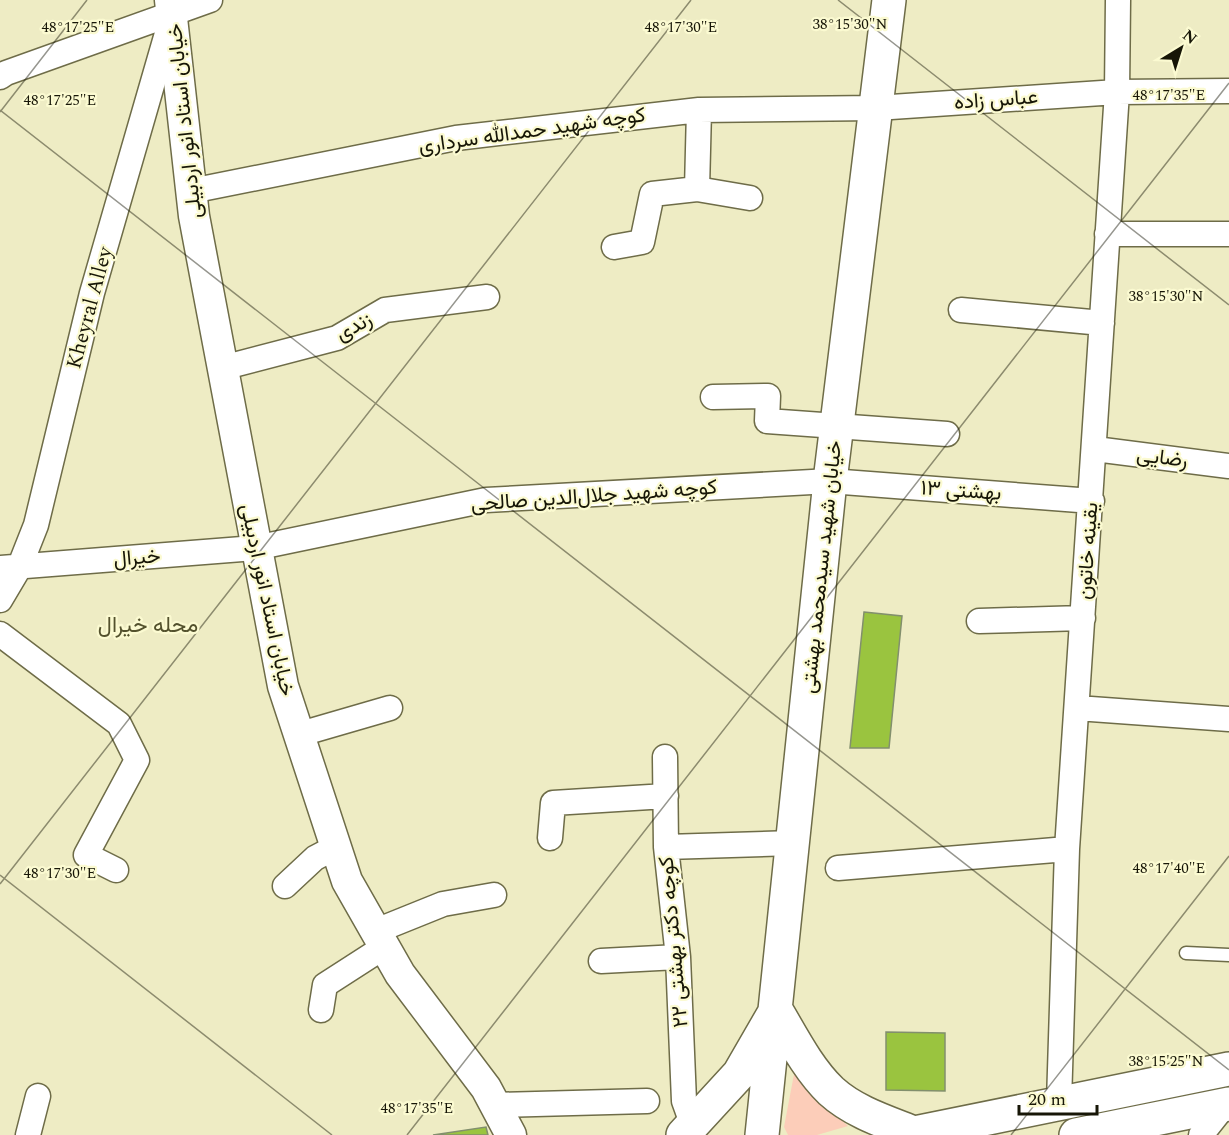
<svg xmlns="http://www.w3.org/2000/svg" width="1229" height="1135" viewBox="0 0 1229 1135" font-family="Spectral,Vazirmatn,serif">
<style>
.green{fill:#fccdb9}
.building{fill:#9ac43f;stroke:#828f6d;stroke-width:1.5}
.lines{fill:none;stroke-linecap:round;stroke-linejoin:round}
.service-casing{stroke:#6e6c48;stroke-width:15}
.minor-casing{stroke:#6e6c48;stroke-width:27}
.tertiary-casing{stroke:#6e6c48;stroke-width:33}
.secondary-casing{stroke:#6e6c48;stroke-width:36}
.service{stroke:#fff;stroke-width:12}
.minor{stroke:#fff;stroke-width:24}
.tertiary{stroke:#fff;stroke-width:30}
.secondary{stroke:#fff;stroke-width:33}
.ticks{fill:none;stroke:#171607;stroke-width:1.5;stroke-opacity:0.45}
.labels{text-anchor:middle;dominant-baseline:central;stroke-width:4.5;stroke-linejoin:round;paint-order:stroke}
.street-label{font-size:21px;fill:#171607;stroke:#fbfad1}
.neighbourhood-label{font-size:22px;fill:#53512d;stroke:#fbfad1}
.ticks-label{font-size:15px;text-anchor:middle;fill:#171607;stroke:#fbfad1;stroke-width:4.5;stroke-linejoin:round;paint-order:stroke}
</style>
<rect width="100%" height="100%" fill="#eeecc4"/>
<path class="green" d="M795,1069L824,1105L848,1126L817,1135H788L784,1127Z"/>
<path class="building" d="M864,612L902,616L889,748H850Z
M886,1032L945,1033V1091L886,1090Z
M486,1127L488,1135H433Z"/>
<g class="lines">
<g class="service-casing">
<path id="service" d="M1186,953L1229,955"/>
</g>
<g class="minor-casing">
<path id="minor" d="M0,77L6,73L210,0
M697,189L699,110
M191,191L456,138L699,110L876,108L1117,92L1229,91
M1107,234H1229
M614,247L642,242L652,194L697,189L750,198
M961,310L1102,323
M222,368L337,338L385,310L487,297
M713,397L768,396L767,421L947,434
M1095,449L1229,466
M0,568L255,548L486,500L830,481L1092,501
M0,600L19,568L36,525L92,293L170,23
M979,621L1083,618
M0,634L119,724L137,760L86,855L116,870
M1077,708L1229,719
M297,735L390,708
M665,757L666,847L678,957L684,1101L693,1126
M550,838L553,803L666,796
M666,847L793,843
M838,868L1067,849
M285,886L315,858L336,847
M376,931L443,904L494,895
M601,961L678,957
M321,1010L325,985L384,947
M1059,1102L1067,849L1117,92L1118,0
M496,1105L647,1101
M28,1135L38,1096
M1201,1135L1224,1106"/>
</g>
<g class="tertiary-casing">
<path id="tertiary" d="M170,0L194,216L283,686L347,881L400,974L486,1088L511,1135"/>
</g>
<g class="secondary-casing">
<path id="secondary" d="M683,1135L739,1074L776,1010C792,1037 808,1069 831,1091C854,1112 886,1122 914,1133
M762,1135L830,481L889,0
M905,1135L1229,1069
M1076,1135L1229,1104"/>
</g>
<use href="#service" class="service"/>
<use href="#minor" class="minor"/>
<use href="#tertiary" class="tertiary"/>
<use href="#secondary" class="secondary"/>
</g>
<path class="ticks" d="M838,0L1229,305M0,110L1229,1070M0,112L87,0M0,875L332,1135M0,884L691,0M407,1135L1229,83M1011,1135L1229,856"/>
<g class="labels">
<g class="street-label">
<text transform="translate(996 100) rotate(-4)">عباس زاده</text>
<text transform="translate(185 121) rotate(-96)">خیابان استاد انور اردبیلی</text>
<text transform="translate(532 131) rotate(-8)">کوچه شهید حمدالله سرداری</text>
<text transform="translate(90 308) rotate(-75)">Kheyral Alley</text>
<text transform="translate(354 327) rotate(-28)">زندی</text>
<text transform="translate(1162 458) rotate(7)">رضایی</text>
<text transform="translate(961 491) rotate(4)">بهشتی ۱۳</text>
<text transform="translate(594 496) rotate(-4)">کوچه شهید جلال‌الدین صالحی</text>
<text transform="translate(1088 551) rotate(-86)">یقینه خاتون</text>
<text transform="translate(137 558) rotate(-5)">خیرال</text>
<text transform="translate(822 567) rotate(-84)">خیابان شهید سیدمحمد بهشتی</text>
<text transform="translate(267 600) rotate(78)">خیابان استاد انور اردبیلی</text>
<text transform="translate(674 942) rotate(-95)">کوچه دکتر بهشتی ۲۲</text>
</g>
<g class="neighbourhood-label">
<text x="148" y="625">محله خیرال</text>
</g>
</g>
<g class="ticks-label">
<text x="850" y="29">38°15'30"N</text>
<text x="78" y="32">48°17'25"E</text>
<text x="681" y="32">48°17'30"E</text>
<text x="1169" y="100">48°17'35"E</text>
<text x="60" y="105">48°17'25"E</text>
<text x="1166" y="301">38°15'30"N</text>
<text x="1169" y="873">48°17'40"E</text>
<text x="60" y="878">48°17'30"E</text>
<text x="1166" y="1066">38°15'25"N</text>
<text x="417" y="1113">48°17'35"E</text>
</g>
<g transform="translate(1181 48) rotate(38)" stroke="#fbfad1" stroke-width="4.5" paint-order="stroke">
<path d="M0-4.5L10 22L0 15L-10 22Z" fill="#171607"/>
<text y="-9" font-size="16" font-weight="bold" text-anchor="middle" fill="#171607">N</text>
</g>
<path d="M1019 1105v9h78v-9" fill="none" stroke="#171607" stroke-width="3"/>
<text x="1028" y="1105" font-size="18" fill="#171607" stroke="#fbfad1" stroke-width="4.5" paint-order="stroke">20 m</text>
</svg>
